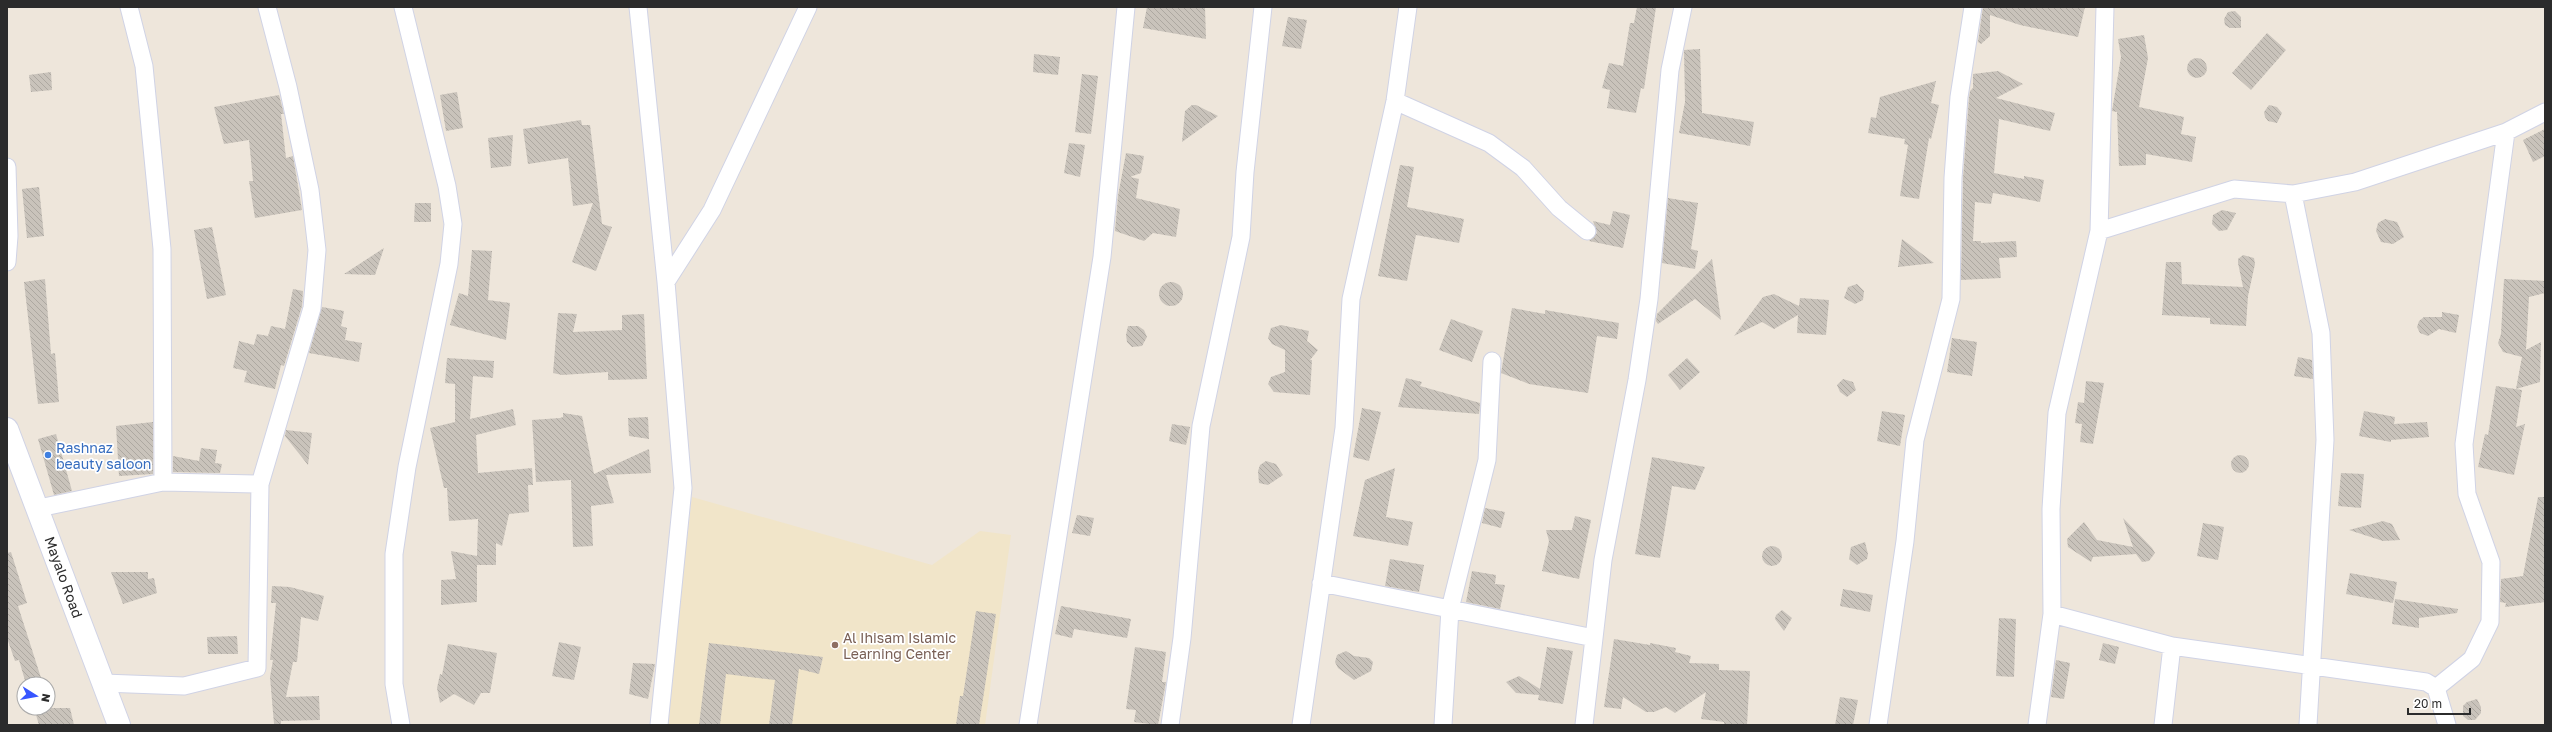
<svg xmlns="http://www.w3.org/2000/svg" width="2552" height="732" viewBox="0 0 2552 732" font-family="'Golos Text',sans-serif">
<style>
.education{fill:#f1e5c9}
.building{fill:url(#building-back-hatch)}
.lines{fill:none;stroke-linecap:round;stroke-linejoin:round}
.minor-casing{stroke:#d0d3e5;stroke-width:19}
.tertiary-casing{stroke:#d0d3e5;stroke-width:24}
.minor{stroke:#fff;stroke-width:17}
.tertiary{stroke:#fff;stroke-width:22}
.shop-dot{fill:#3f7fe0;stroke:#fff;stroke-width:1.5}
.education-dot{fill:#8d6e63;stroke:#fff;stroke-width:1.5}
.labels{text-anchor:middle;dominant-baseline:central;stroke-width:3.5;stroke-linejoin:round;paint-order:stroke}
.shop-label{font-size:14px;fill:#366cbe;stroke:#fff;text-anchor:start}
.street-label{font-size:14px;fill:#2b2b2b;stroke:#fff}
.education-label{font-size:14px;fill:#785e54;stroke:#fff;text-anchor:start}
</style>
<defs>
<pattern id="building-back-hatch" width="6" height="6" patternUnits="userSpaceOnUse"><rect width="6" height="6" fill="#c9c3bb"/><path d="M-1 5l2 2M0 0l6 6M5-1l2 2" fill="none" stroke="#ada8a1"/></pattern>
</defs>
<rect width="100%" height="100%" fill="#eee6db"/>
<path class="education" d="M692,497L932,565L980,531L1011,535L985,725H665Z"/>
<path class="building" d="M1147,7H1205L1206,39L1143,28Z
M1637,7H1656L1644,89L1641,88L1636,113L1607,108L1610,90L1602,88L1609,63L1623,66L1630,23H1634Z
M1983,7H2085L2078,37L2020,25L1990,15V36L1981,44L1978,42Z
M2235,11L2241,17V28H2230L2225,25L2224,19L2228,12Z
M1288,17L1307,20L1301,49L1282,46Z
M2267,33L2286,50L2251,90L2232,73Z
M2144,35L2148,58L2139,107L2184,117L2181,134L2196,137L2192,162L2146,154V165L2119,166L2117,112L2112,111L2121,57L2118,39Z
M1700,49L1702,113L1754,122L1750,146L1679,133L1685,102L1684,50Z
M1034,54L1060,57L1058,75L1033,72Z
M2187 68a10 10 0 1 1 20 0a10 10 0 1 1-20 0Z
M1998,71L2023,84L1996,98L2055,113L2050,131L1999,119L1994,173L2024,179V176L2044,180L2040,202L1993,193L1991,204L1975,202L1973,241H1981V243L2016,241L2017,257L1999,258L2001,278L1961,280L1963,178L1969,98L1970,91L1973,88V74Z
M51,72L52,90L31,92L29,75Z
M1082,74L1098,76L1091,134L1075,132Z
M1936,81L1931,103L1939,105L1931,139L1929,138L1919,199L1900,196L1908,145L1904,144L1905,139L1868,133L1871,117L1876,118L1880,97Z
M457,92L463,128L446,131L440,95Z
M279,95L284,114H281L286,158L293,156L302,210L255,218L249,181H253L249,140L224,144L214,107Z
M1192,105H1196L1218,116L1182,142L1185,111Z
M2269,105L2277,107L2282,113L2277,123L2268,121L2265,117L2264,112Z
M581,120L582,125H590L602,224L612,227L596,271L572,262L593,203L573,206L568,158L528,164L523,129Z
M2545,129V156L2533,162L2523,140Z
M513,135L511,166L491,168L488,138Z
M1069,143L1085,145L1080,177L1064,173Z
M1126,153L1144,156L1141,173L1130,177L1139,179L1136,198L1180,209L1176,237L1153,233L1144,241L1115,231L1118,196Z
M1400,165L1414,167L1407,207L1464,219L1459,243L1416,235L1407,281L1378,276Z
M39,187L44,236L27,238L22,189Z
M1668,198L1698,203L1691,249L1698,251L1695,269L1662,263Z
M415,203H431V222H414Z
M2222,210L2236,213L2227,230L2219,231L2212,224L2213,215Z
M1613,211L1630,215L1623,248L1589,241L1597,233L1593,221L1610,225Z
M2385,219L2397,222L2404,237L2393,244L2381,242L2376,231L2378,223Z
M212,227L226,295L207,299L194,230Z
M1902,239L1934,263L1898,267Z
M384,248L375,275L344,274Z
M472,250L492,251L488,300L510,303L506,340L450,325L459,293L468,296Z
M2243,255L2254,258L2255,264L2248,296L2246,326L2210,324V318L2162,315L2166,262H2181L2182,284L2243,287L2238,263V259Z
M1712,259L1721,320L1695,299L1658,324L1656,321L1657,314Z
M45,279L51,354L55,353L59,402L38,404L24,282Z
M2504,279L2545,281V293L2529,297L2526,350L2541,342L2540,382L2516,389L2522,357L2503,352L2498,343L2501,334Z
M1159 294a12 12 0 1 1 24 0a12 12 0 1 1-24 0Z
M1857,284L1864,291L1863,300L1855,304L1844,298L1848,287Z
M293,289L303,291L302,306L284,366L281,365L275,389L244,382L247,371L233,368L239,341L254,345L257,334L268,336L271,326L285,329Z
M1774,294L1799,306L1800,298L1829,300L1826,335L1797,333L1798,315L1774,329L1762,322L1734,336L1763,297Z
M322,307L344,311L341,326L347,328L345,340L362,343L359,362L309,353Z
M1512,308L1545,314V310L1619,323L1617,339L1597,336L1588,393L1529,384L1501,373Z
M2442,312L2459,315L2456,333L2439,329L2428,336L2420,333L2417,327L2419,321L2424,317H2442Z
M558,313L577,314L573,332L622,330V315L644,314L647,379L608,380V372L562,375L553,373Z
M1451,319L1483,331L1472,362L1439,350Z
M1281,325L1309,331L1307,341L1318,350L1310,360H1312L1310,395L1274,392L1268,384L1271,377L1285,372V350L1272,344L1268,338L1271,328Z
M1128,326H1138L1144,330L1147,337L1142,346L1132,347L1127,342L1126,335Z
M1952,338L1977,342L1972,376L1947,372Z
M2298,357L2312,360L2313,379L2294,376Z
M447,358L494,361L493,378L473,376L470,419L513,409L516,425L476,435L478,473L532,468L533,485H528L529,512L509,514L502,546L496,543V565H477V602L441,605V580L456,579L451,551L477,556L478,519L449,521L447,488H444L430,428L455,422V384L445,383Z
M1687,358L1700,372L1680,390L1668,375Z
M1406,378L1422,382L1420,386L1480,403L1479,414L1398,407Z
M1843,379L1853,382L1856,390L1847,397L1840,392L1837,385Z
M2086,381L2104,383L2093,444L2080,442L2082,424L2075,423L2078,402L2084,403Z
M2496,386L2522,390L2516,427L2525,424L2514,475L2478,467L2485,434L2488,435Z
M1362,408L1381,412L1369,461L1353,457Z
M1882,411L1905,415L1900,446L1877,441Z
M2364,411L2395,417L2394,424L2427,422L2429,437L2391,440V442L2359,436Z
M563,413L582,416L594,474L649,449L651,473L606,475L614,503L591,506L593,546L573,547L571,480L536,482L532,420L560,418L563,417Z
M648,417L649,439L629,436L628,418Z
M153,422V474L119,476L116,426Z
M1172,424L1190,427L1186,445L1169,441Z
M286,430L312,433L308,465L285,436Z
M56,434L72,491L54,495L38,439Z
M201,448L217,450L215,463L222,464L220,473L173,472V456L199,461Z
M2231 464a9 9 0 1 1 18 0a9 9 0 1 1-18 0Z
M1652,457L1705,467L1695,490L1672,486L1660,558L1635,554Z
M1266,461L1276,464L1283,475L1268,485L1259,483L1258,471L1260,465Z
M1395,468L1386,517L1413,522L1408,546L1353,536L1365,480Z
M2341,473L2364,474L2361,508L2338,506Z
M2538,497H2545V602L2505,607L2506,603L2500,602L2501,579L2523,576Z
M1485,508L1505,512L1501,528L1482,523Z
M1077,515L1094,518L1090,536L1072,533Z
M1575,516L1591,520L1579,579L1542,571L1549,541L1546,530H1572Z
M2123,518L2152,548L2155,553L2149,561L2142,562L2136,554L2093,557L2091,562L2068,547L2067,539L2084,522L2097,540L2133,547Z
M2383,521L2392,524L2400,540L2383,541L2349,530Z
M2203,523L2224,527L2218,560L2197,556Z
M1865,542L1868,554L1867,559L1857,565L1849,559L1851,547Z
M1762 556a10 10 0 1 1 20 0a10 10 0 1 1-20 0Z
M11,552L27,603L18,606L43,684H26L19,660L15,661L7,638V553Z
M1390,559L1424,565L1419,592L1385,586Z
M1472,571L1496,575L1495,584L1505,585L1500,609L1466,602Z
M111,572H148V579L154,578L157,593L123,604Z
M2350,573L2397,582L2393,603L2346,594Z
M272,586L290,587L324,596L318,621L301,617L297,662H293L286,697L319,696L320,720L281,721V725L274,724L270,677L273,660H270L276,603H271Z
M1843,589L1873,595L1870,612L1840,606Z
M2395,599L2458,609L2457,613L2419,618V628L2392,624Z
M1061,606L1131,619L1127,638L1074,629L1072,638L1055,634Z
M1782,610L1792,618L1784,631L1775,619L1776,615Z
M976,611L996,614L979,725H956L960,696H963Z
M1999,618L2016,619L2014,677L1996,676Z
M237,636L238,654H208L207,637Z
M1614,639L1650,645V643L1676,648L1675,652L1691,656L1689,663L1719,664V670L1750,671L1747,725H1724V722L1701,719L1706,692L1675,713L1666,707L1654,712H1646L1623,697L1621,709L1604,707Z
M559,642L581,647L574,680L552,676Z
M709,643L823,657L819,674L799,669L792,725H769L775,680L726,674L720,725H699Z
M2103,643L2119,647L2115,664L2099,660Z
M448,644L497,653L490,693H481L474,705L454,694L440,703L437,688L440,674L442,675Z
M1135,647L1166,652L1162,682H1166L1158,725L1134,722L1136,710L1126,709Z
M1547,647L1573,651L1563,704L1538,700L1539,695L1516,693L1506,682L1519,676L1540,689Z
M1346,651L1354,656L1369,658L1373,662L1371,671L1354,680L1338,668L1335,662L1337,655Z
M2056,660L2070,663L2064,699L2051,697Z
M633,663L655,664L648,699L629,694Z
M1840,697L1858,700L1853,725H1835Z
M2477,699L2481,707V713L2475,720H2468L2463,716V706L2467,702Z
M48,701L50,708H70L74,725H39L34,708H48Z"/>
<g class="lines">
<g class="minor-casing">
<path id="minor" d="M129,7L144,66L162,249L163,482
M638,7L666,282L683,488L659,725
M1395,101L1489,143L1523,168L1559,208L1587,231
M7,167L9,236L7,262
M2293,194L2321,333L2325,440L2308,725
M2099,231L2234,189L2293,194L2355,182L2506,132L2545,112
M666,282L712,210L808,7
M39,508L163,482L260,484
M1321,583L1594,638
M2052,614L2172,646L2426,682L2436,688L2447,725
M103,683L184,686L257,668L260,484L312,308L317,250L310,190L288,87L267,7
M2436,688L2472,659L2490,622L2491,562L2467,494L2464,444L2506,132
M401,725L394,684V554L407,467L449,264L453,224L447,186L403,7
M1028,725L1102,257L1126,7
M1170,725L1182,638L1201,426L1241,237L1245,172L1263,7
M1301,725L1344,428L1351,299L1395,101L1408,7
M1443,725L1450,609L1487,460L1492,361
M1584,725L1603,560L1637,380L1649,299L1670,70L1683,7
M1878,725L1905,541L1915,440L1951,299L1953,178L1959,97L1973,7
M2037,725L2052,614L2051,509L2057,413L2099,231L2105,7
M2163,725L2172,646"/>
</g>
<g class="tertiary-casing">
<path id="tertiary" d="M7,429L119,725"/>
</g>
<use href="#minor" class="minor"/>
<use href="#tertiary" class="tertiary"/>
</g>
<circle class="shop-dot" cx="48" cy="455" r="4"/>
<circle class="education-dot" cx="835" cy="645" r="4"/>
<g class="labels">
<g class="shop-label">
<text x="56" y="447">Rashnaz<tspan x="56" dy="16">beauty saloon</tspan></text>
</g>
<g class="street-label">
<text transform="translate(64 577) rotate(70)">Mayalo Road</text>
</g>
<g class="education-label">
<text x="843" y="637">Al Ihisam Islamic<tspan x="843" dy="16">Learning Center</tspan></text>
</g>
</g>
<rect width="2552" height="732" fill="none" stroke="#2b2b2b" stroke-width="16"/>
<g transform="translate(36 696) rotate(101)"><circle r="19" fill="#ffffff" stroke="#aaaaaa"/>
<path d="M0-3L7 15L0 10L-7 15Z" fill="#3755ff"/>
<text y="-6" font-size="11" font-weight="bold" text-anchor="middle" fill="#2b2b2b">N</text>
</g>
<path d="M2408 708v6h62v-6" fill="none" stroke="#2b2b2b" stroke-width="2"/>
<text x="2414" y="708" font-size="12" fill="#2b2b2b" stroke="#ffffff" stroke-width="3" paint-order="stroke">20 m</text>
</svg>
